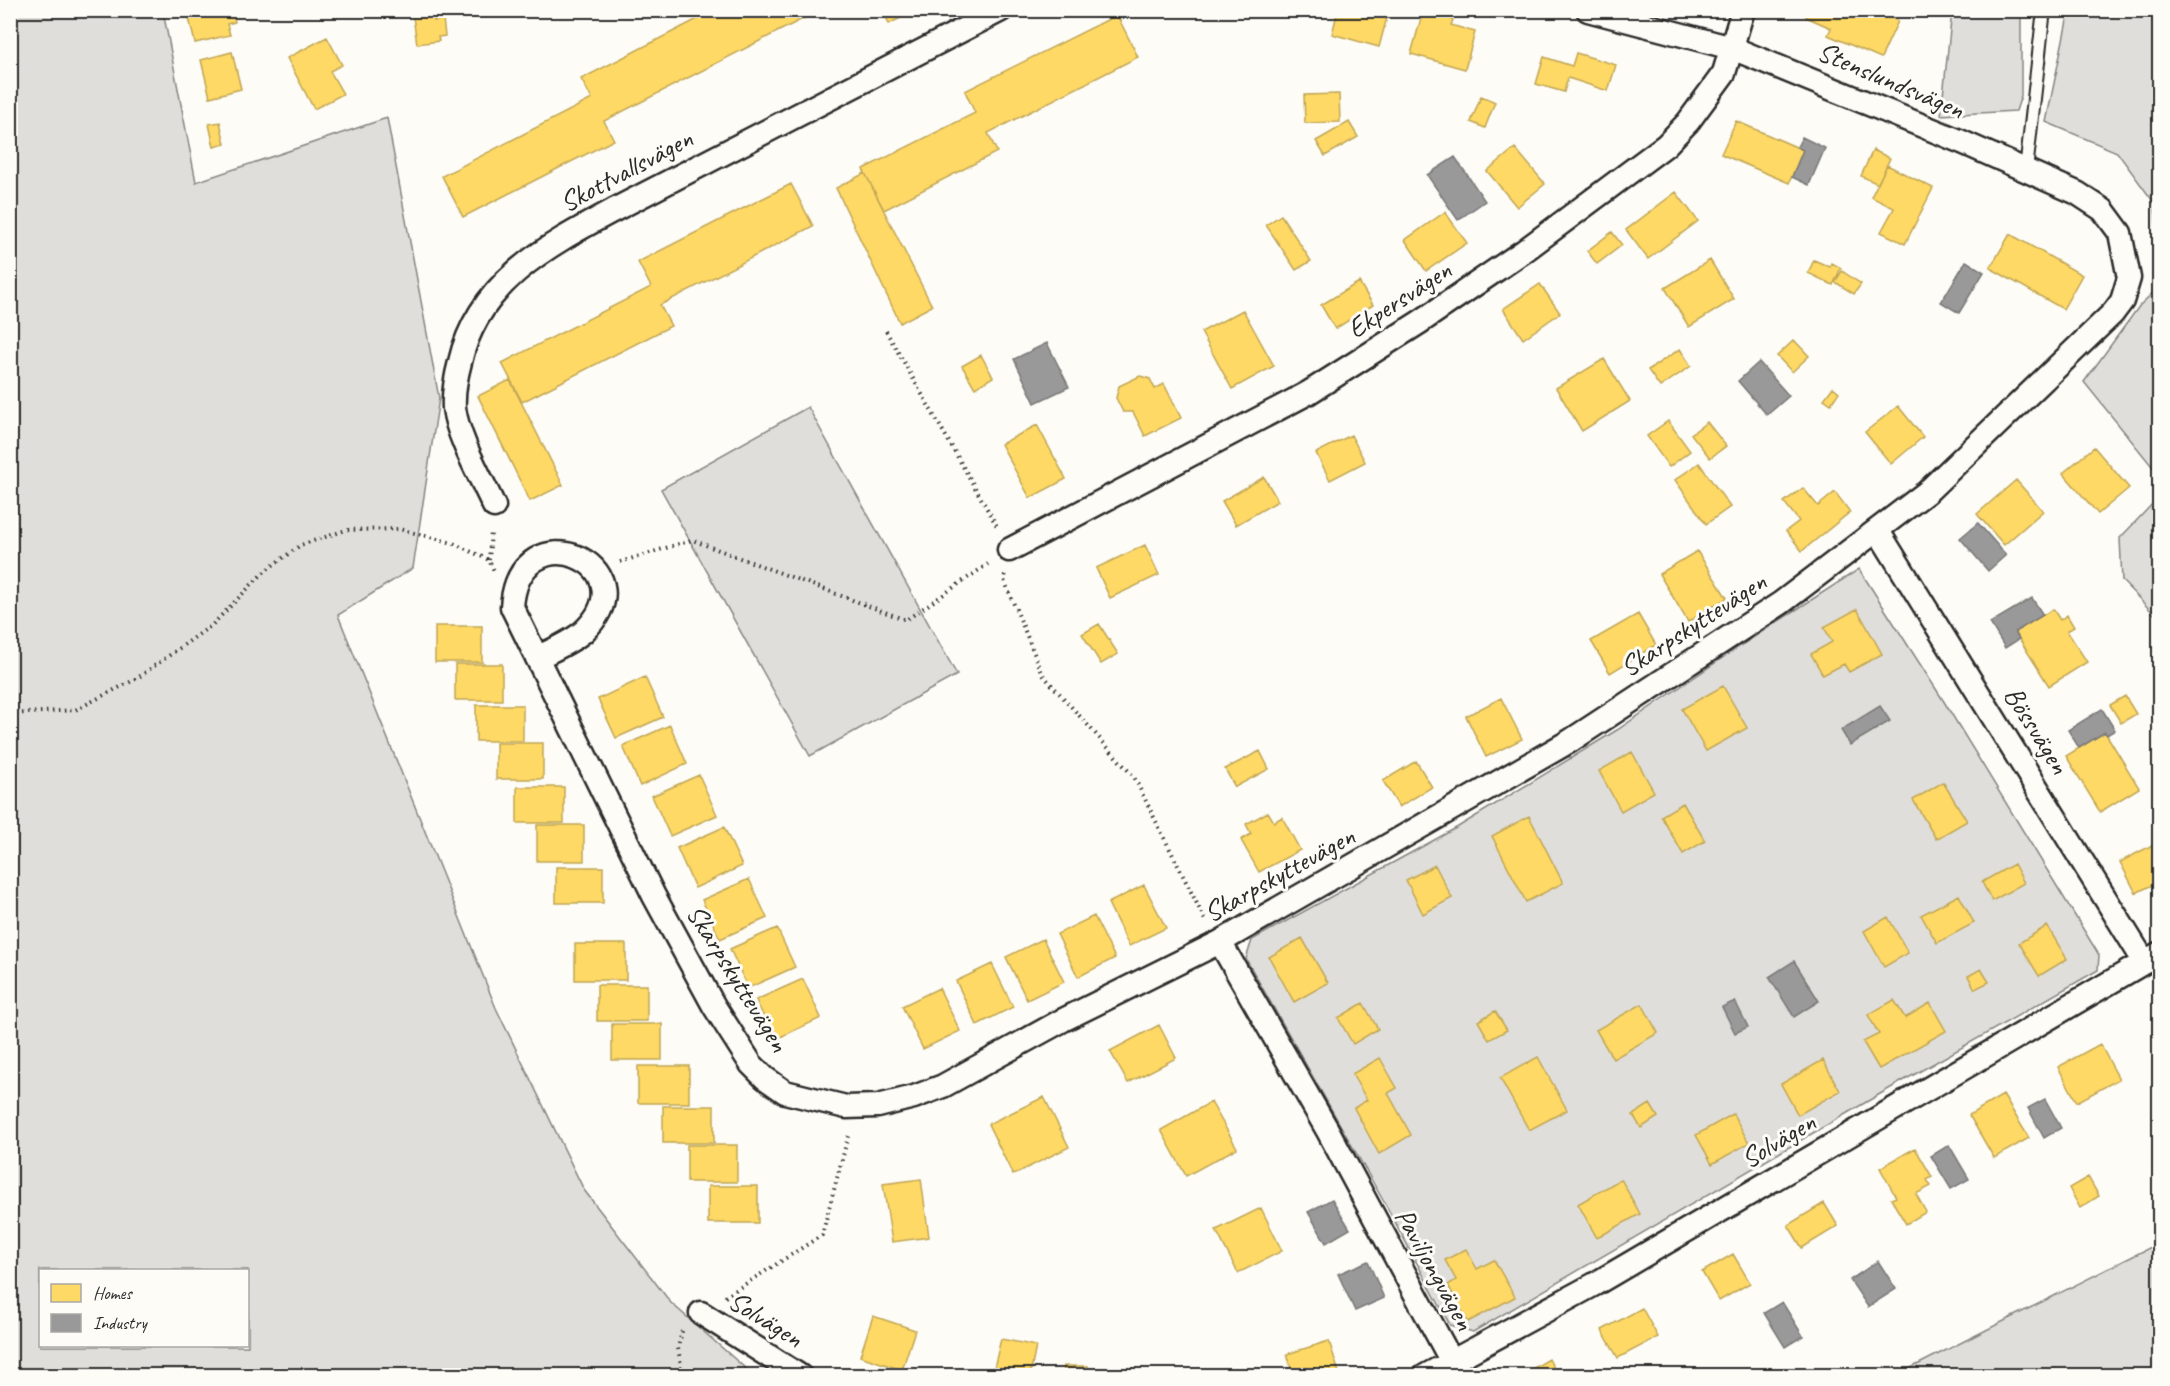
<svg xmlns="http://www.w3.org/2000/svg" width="2170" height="1386" viewBox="0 0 2170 1386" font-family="Caveat,sans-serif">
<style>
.green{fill:#dfdeda;stroke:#858482;stroke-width:1.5;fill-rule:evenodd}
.homes{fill:#ffd966;stroke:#bfa554;stroke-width:1.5}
.industry{fill:#999;stroke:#787878;stroke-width:1.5}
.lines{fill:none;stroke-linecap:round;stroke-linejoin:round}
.service-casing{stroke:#2b2b2b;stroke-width:16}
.minor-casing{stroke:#2b2b2b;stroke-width:27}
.path{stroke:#2b2b2b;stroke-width:4;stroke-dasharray:1.5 4.5;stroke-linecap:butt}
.service{stroke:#fdfcf7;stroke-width:12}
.minor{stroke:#fdfcf7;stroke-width:22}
.labels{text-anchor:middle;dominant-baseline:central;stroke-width:6;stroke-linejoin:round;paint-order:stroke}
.street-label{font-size:28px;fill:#2b2b2b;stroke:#fdfcf7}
</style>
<rect width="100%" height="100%" fill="#fdfcf7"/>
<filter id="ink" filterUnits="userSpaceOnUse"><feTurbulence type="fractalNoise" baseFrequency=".0167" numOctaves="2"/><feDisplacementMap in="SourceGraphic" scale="12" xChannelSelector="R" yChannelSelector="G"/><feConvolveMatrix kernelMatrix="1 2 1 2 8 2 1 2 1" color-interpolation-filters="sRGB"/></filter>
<g filter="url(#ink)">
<path class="green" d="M10,11H163L196,182L387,118L439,398L413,568L338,615L496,1008L584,1190L671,1303L753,1375H11ZM40,1270H248V1346H40Z
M1952,11H2021V96L2016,111L1941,115Z
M2069,11H2159V265L2155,204L2117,152L2046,122Z
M2159,287V475L2084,382L2140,305Z
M808,407L957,675L810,756L661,489Z
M2159,497V619L2122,581L2120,538Z
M1859,569L1943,700L2099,955L2098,970L1880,1094L1473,1332L1450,1325L1388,1209L1246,959L1252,940L1458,827L1617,730L1737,648Z
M2159,1243V1375H1897Z"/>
<path class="homes" d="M187,10H232L235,22L227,24L230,35L195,43Z
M412,10H432L434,21L443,19L445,36L438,37L439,41L417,44Z
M715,10H820L604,121L614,140L463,217L442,176L592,99L581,79Z
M883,10H916L889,24Z
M1338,10H1389L1379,47L1332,34Z
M1809,10H1874L1898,21L1881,58L1828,35L1831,28L1806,17Z
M1423,11L1453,20L1451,25L1475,32L1465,69L1411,54Z
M1117,15L1138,57L988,133L997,152L884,210L863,169L975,113L965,91Z
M327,37L342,65L330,71L343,94L314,109L287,58Z
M232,52L241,89L210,97L201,60Z
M1576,53L1616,65L1608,91L1568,78L1564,92L1536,84L1544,57L1572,66Z
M1339,94L1340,122L1305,123L1304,95Z
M1481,96L1495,102L1485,128L1471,122Z
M1736,121L1803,150L1789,183L1721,154Z
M220,122L225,144L214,147L209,124Z
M1349,122L1358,137L1325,156L1316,141Z
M1515,148L1545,184L1517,207L1487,171Z
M1873,150L1890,158L1878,184L1861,176Z
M1887,165L1933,188L1905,244L1881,232L1894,208L1871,197Z
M865,173L932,306L900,323L836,188Z
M791,184L813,226L660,305L671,326L522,402L502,363L651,287L638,262Z
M1676,192L1698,221L1648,259L1626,230Z
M1445,212L1467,243L1426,271L1405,240Z
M1281,215L1311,261L1296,270L1266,225Z
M1612,232L1622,245L1597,264L1587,251Z
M2010,234L2082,275L2063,309L1990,268Z
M1710,260L1734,299L1689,327L1665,288Z
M1814,260L1830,267L1832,263L1841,268L1833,285L1808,273Z
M1842,271L1861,284L1854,294L1835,282Z
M1359,282L1373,305L1335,329L1321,305Z
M1540,284L1560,313L1523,339L1503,309Z
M1243,310L1274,366L1232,389L1201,332Z
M1794,340L1809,356L1792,372L1777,356Z
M1680,349L1691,366L1660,387L1648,370Z
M981,355L993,377L975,388L962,366Z
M1604,359L1630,401L1582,431L1556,388Z
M1140,376L1150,379L1155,389L1164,384L1181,418L1145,436L1133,412H1123L1116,398L1119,386Z
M510,380L563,485L530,501L478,396Z
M1833,387L1839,392L1831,404L1824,399Z
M1898,406L1923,437L1891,464L1865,432Z
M1668,421L1690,451L1669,467L1647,436Z
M1707,422L1726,446L1710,458L1691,434Z
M1037,425L1066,479L1030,498L1001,444Z
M1351,435L1365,462L1330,480L1316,453Z
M2094,447L2129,488L2098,514L2063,473Z
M1699,463L1730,507L1706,524L1675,480Z
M1264,477L1278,501L1236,525L1222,501Z
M2016,480L2043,511L2004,545L1977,514Z
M1803,488L1818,506L1835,492L1850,512L1802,551L1786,531L1799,521L1784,502Z
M1145,545L1159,575L1110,598L1096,568Z
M1697,551L1727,598L1688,622L1659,574Z
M1857,609L1882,654L1849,672L1844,664L1823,675L1811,654L1832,642L1824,627Z
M2053,609L2060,620L2067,615L2074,627L2067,631L2087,662L2049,686L2015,632Z
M1638,614L1656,645L1610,673L1591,641Z
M1099,624L1118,654L1101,664L1082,634Z
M435,626H482V662H435Z
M455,664H502V700H455Z
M645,677L663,717L616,738L598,699Z
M1723,686L1747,728L1706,751L1682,709Z
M2125,696L2136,714L2121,723L2110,705Z
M1501,698L1522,739L1486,757L1466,716Z
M476,705H523V741H476Z
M670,725L687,764L640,786L623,746Z
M2105,732L2139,788L2100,812L2066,756Z
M496,743H543V779H496Z
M1260,751L1269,769L1235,787L1225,769Z
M1632,752L1654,792L1621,811L1599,771Z
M1416,761L1432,787L1399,807L1383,781Z
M699,775L717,815L670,836L652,796Z
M1943,782L1967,821L1936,839L1913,800Z
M517,787H564V823H517Z
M1683,803L1705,841L1683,854L1661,816Z
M1268,812L1274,822L1282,817L1300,850L1259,872L1241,840L1251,834L1246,824Z
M1529,816L1563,883L1526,902L1492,836Z
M537,825H584V861H537Z
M724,827L742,866L695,888L677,848Z
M2158,842L2160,881L2136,893L2120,862Z
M2014,864L2024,883L1992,901L1982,882Z
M1435,865L1452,898L1423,914L1406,880Z
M556,867H603V903H556Z
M749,879L767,918L720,939L702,900Z
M1144,885L1166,928L1129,946L1108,903Z
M1959,895L1974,923L1937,943L1921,915Z
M1094,916L1115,958L1078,977L1057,934Z
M1888,917L1908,953L1884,967L1864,931Z
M2047,926L2067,959L2039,976L2019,943Z
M777,928L795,967L748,988L730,949Z
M1302,938L1328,983L1294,1002L1269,957Z
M1043,939L1064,982L1027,1000L1006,957Z
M575,944H626V980H575Z
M992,964L1013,1007L977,1025L956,981Z
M1981,969L1989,982L1975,989L1968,976Z
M803,979L821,1018L774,1040L756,1000Z
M597,985H647V1021H597Z
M939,988L960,1031L923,1049L902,1006Z
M1894,1000L1905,1018L1930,1003L1946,1031L1879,1069L1863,1042L1879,1034L1868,1015Z
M1363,1003L1378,1029L1353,1044L1338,1018Z
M1642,1004L1658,1033L1613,1059L1596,1030Z
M1495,1011L1507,1030L1489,1040L1478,1021Z
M612,1024H662V1060H612Z
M1159,1025L1176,1058L1128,1083L1110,1051Z
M2100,1044L2119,1079L2077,1102L2058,1067Z
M1538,1057L1567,1110L1529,1130L1500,1078Z
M1380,1058L1397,1088L1388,1093L1411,1135L1379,1154L1354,1108L1367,1100L1352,1074Z
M1823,1060L1840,1091L1798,1115L1781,1084Z
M638,1066H689V1103H638Z
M2003,1095L2029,1138L1994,1158L1969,1115Z
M1044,1097L1069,1147L1013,1175L988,1124Z
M1211,1102L1237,1148L1186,1176L1161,1130Z
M1650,1104L1658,1117L1641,1128L1633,1115Z
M663,1106H714V1143H663Z
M1733,1114L1749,1143L1712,1164L1696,1135Z
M687,1145H737V1182H687Z
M1915,1148L1932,1177L1927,1180L1931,1186L1916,1194L1926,1212L1906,1224L1891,1199L1896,1197L1880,1168Z
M2088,1177L2099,1196L2080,1208L2069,1188Z
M921,1179L929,1237L892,1242L883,1184Z
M1621,1179L1640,1214L1597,1238L1578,1204Z
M708,1186H758V1223H708Z
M1824,1203L1838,1226L1802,1248L1788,1225Z
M1261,1208L1282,1251L1238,1273L1216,1230Z
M1466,1249L1477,1269L1494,1260L1515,1297L1468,1322L1448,1285L1456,1280L1445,1260Z
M1733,1254L1750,1283L1719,1301L1702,1272Z
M1642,1308L1658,1337L1618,1358L1602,1330Z
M873,1316L915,1330L902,1370L860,1356Z
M1001,1339L1036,1346L1030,1376H992Z
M1329,1341L1340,1376H1293L1287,1354Z
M1549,1359L1558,1376H1520Z
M1064,1366H1088V1376H1053L1063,1375Z"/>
<path class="industry" d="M1802,137L1825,148L1809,185L1792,177L1803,150L1797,147Z
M1455,157L1485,201L1458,220L1427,175Z
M1966,261L1984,272L1959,313L1941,302Z
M1047,343L1069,387L1035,403L1014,359Z
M1759,362L1789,396L1767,415L1738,381Z
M1978,523L2006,555L1988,571L1960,538Z
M2032,598L2043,615L2015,632L2019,639L2005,648L1990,623Z
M1880,706L1890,721L1850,745L1841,730Z
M2102,709L2115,730L2107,735L2105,732L2079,748L2068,730Z
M1794,961L1819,1001L1794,1017L1769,977Z
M1735,1001L1748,1027L1735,1033L1722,1007Z
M2045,1099L2061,1128L2044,1138L2028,1108Z
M1949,1145L1969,1179L1951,1189L1931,1156Z
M1332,1199L1350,1229L1326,1243L1308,1212Z
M1368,1261L1384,1298L1355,1311L1338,1274Z
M1878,1261L1896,1289L1868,1307L1850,1280Z
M1782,1302L1803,1336L1785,1347L1764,1313Z"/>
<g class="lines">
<g class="service-casing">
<path id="service" d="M2026,170L2043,18"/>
</g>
<g class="minor-casing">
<path id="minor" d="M494,506C481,477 458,439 454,408C453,392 456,377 460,362C478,282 547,246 614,210L1001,10
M1878,531L2144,961
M1009,550L1308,393L1420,322L1524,251L1666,145L1688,122L1724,73L1743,10
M537,658C552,650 572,642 584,631C653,565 519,507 512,607L654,896L714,1006L751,1064L765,1078L785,1092L846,1107L878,1106L914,1097L943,1086L1063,1020L1220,942L1570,741L1781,603L1927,492L2113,313L2122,301L2129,278L2120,233L2103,210L2077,193L1962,142L1732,48L1588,10
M1220,942L1328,1131L1452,1362
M701,1313L800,1376
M1425,1376L1595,1284L2160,953"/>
</g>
<path class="path" d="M886,331L998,528
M489,560L491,531
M620,562L692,540L906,620L988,564
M1005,575L1004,580L1043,675L1134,777L1206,922
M10,714L75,710L136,679L212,625L266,570L301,545L346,530L399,529L453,543L489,560L494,571
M725,1297L822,1235L849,1133
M682,1331L678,1348L683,1376"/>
<use href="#service" class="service"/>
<use href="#minor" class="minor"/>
</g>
</g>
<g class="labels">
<g class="street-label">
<text transform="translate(1891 80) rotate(23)">Stenslundsvägen</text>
<text transform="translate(626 170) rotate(-28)">Skottvallsvägen</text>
<text transform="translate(1399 299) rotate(-33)">Ekpersvägen</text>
<text transform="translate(1693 624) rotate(-33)">Skarpskyttevägen</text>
<text transform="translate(2037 730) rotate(58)">Bössvägen</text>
<text transform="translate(1279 874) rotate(-29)">Skarpskyttevägen</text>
<text transform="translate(738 978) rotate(58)">Skarpskyttevägen</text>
<text transform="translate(1778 1140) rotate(-31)">Solvägen</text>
<text transform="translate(1435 1269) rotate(61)">Paviljongvägen</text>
<text transform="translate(766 1319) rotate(32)">Solvägen</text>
</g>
</g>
<rect width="2170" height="1386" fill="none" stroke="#fdfcf7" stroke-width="36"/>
<rect x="18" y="18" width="2134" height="1350" fill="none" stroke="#2b2b2b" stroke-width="2" filter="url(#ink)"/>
<rect x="39" y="1269" width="210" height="78" fill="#fdfcf7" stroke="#a9a8a5" stroke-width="1.5"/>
<rect x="51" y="1284" width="30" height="18" fill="#ffd966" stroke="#a9a8a5" stroke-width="1.5"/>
<text x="93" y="1299" font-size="18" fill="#2b2b2b">Homes</text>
<rect x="51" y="1314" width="30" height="18" fill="#999999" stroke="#a9a8a5" stroke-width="1.5"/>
<text x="93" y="1329" font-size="18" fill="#2b2b2b">Industry</text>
</svg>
